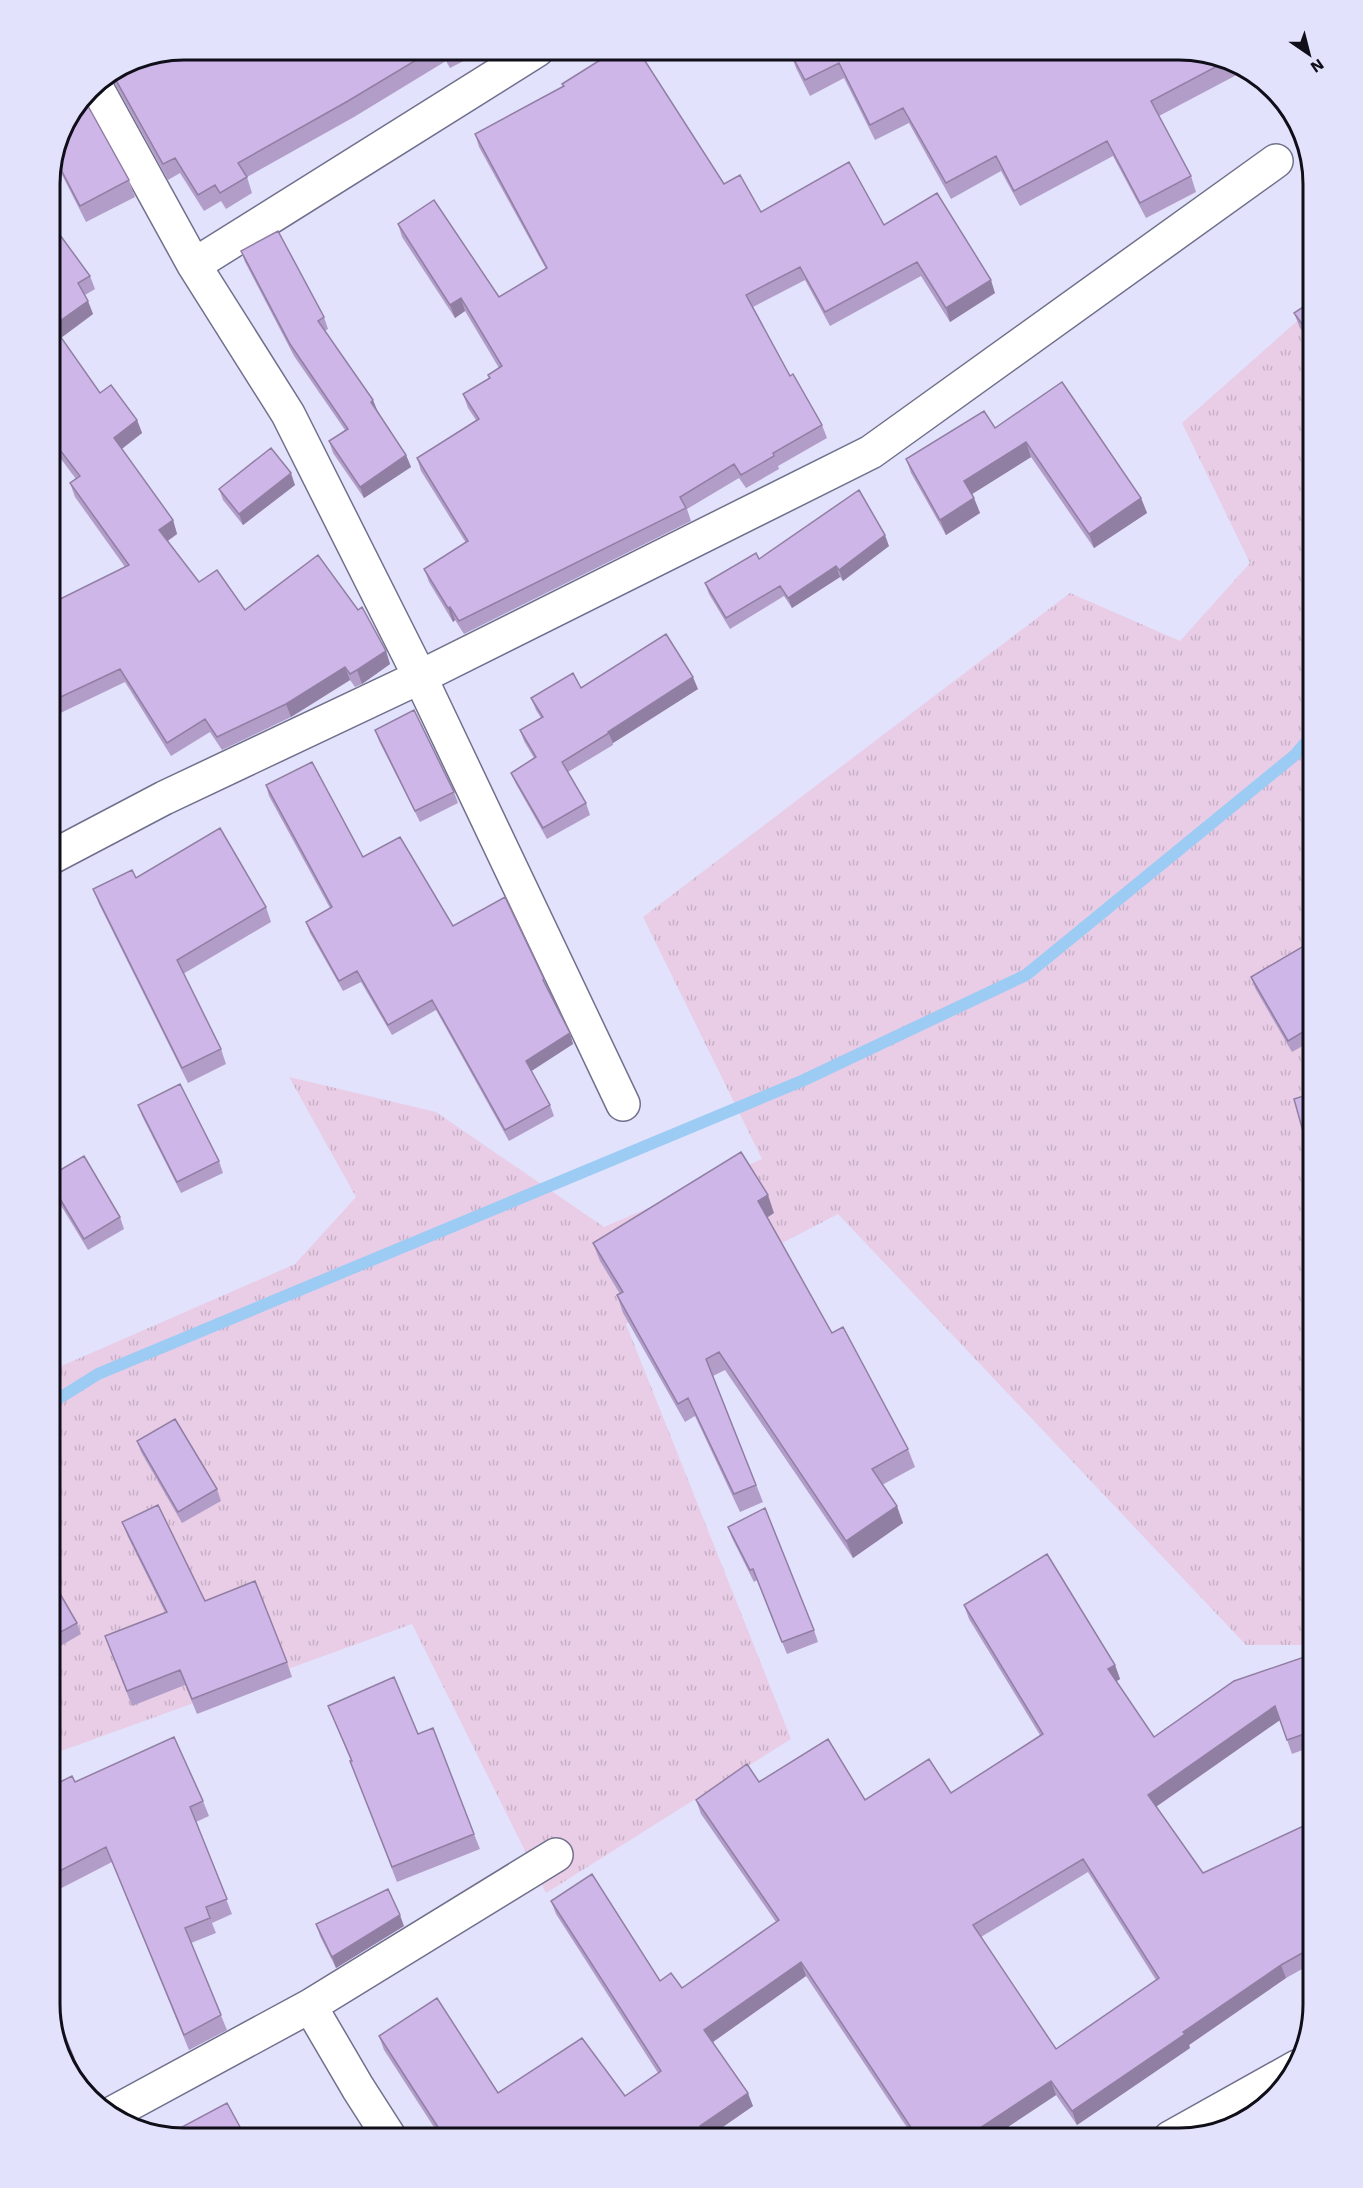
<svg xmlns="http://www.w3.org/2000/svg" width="1363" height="2188" viewBox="0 0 1363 2188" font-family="'Work Sans',sans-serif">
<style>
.grass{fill:url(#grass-tufts)}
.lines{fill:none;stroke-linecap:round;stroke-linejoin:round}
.stream{stroke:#9ccbf3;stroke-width:12}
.street-casing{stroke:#70708c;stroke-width:36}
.secondary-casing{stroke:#70708c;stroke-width:36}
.street{stroke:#fff;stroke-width:33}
.secondary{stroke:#fff;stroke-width:33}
.wall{fill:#b29dc8;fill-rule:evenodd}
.shaded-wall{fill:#917fa3}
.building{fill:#cfb6e9;stroke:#917fa3;stroke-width:1.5;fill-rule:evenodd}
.rim{fill:none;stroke:#0f0e19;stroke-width:3}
</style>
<defs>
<pattern id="grass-tufts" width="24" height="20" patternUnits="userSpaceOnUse" patternTransform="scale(1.5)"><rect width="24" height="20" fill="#e9cde7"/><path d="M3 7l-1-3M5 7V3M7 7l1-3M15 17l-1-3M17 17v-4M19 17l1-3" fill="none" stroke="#c7afc6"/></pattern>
</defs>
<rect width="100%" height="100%" fill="#e2e2fc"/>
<path class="grass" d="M1313,307V1645H1246L838,1214L626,1324L791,1739L546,1893L412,1624L50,1755V1371L295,1264L356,1197L289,1077L436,1112L604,1227L762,1159L643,917L1070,593L1180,641L1250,563L1182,423Z"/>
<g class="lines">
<path class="stream" d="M50,1404L98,1374L804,1080L1026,975L1295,755L1313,734"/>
<g class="street-casing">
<path id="street" d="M95,85L194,265L288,414L420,677L623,1104
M194,265L537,50
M50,858L164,798L420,677L871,452L1276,161
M310,2006L358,2088L390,2138
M109,2115L310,2006L556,1855"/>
</g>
<g class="secondary-casing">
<path id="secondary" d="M1170,2138L1297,2067"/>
</g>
<use href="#street" class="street"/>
<use href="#secondary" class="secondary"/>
</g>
<path class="wall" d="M184,50H485L450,68L446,61L354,117L247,177L252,193L226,209L221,201L204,211L180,173L168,180L110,75L133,60Z
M1188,50L1246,70L1159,116L1191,176L1196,192L1146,218L1113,156L1020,206L1001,171L951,199L909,123L875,140L844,78L810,96L796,68L790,52Z
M562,84L724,184L761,212L884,225L995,293L950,322L921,276L830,326L805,280L753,307L790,376L822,425L827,438L778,466L779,469L746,488L739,478L687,509L691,521L464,634L455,620L453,622L429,582L424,569L466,543L421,471L417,458L476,420L468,408L463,394L489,378L488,375L499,368L465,311L455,318L402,237L398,224L499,297L546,269L479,147L475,134L563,87Z
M60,132L129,180L135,197L86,222L54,159Z
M50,242L90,276L95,289L85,295L93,314L61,338L100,393L137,420L142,433L121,449L173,520L177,534L168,541L199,582L245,610L386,651L390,664L362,684L355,687L350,680L291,717L222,750L210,732L171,756L125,682L50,718V604L125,567L75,497L70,483L76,479L52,447L50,441Z
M241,251L324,317L328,329L325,331L406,455L411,467L364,498L333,453L329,441L345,430L294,356L245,262Z
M1314,300V348L1300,328L1294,313Z
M995,428L1141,498L1147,513L1094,548L1031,457L972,494L980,513L946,535L911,473L906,459Z
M295,485L243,525L223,500L219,489Z
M889,546L843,581L840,577L792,608L784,596L730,629L709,594L705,583L759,559Z
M581,688L698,689L613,743V745L568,772L586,803L590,815L547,839L516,784L511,773L534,758L524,741L520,730L541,718L536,710L531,698Z
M375,730L454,792L458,803L420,822L379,741Z
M266,785L363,857L453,926L544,979L548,990L570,1033L573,1044L531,1071L550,1105L554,1116L509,1141L436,1010L392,1035L361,982L343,991L310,933L306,922L330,908L269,796Z
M136,878L266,907L271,922L183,974L221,1049L226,1064L188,1083L99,904L93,889Z
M1314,940L1313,1040L1292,1052L1255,988L1251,977Z
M1313,1093V1152L1311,1153L1306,1142Z
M138,1105L219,1161L223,1173L181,1193L142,1116Z
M50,1176L120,1217L124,1229L88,1250L51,1189L50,1184Z
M774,1213L767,1217L832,1333L908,1449L915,1467L882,1485L903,1523L853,1558L725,1370L713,1376L763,1502L740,1512L695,1416L685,1422L623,1313L617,1295L620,1294L600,1261L593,1243Z
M137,1441L217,1489L221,1501L182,1523L141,1452Z
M122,1522L205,1601L287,1662L292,1677L197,1714L185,1685L132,1706L110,1650L165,1612L128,1537Z
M728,1527L814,1630L818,1642L787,1654L757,1580L754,1582L732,1538Z
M50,1588L77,1623L81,1634L50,1652Z
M964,1605L1115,1665L1120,1679L1116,1681L1154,1737L1313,1654V1746L1292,1754L1280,1720L1156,1806L1203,1873L1313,1825V1963L1286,1978L1189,2045L1190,2048L1077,2125L1056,2095L991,2138H914L806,1976L713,2042L753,2106L708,2137L709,2138H441L384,2050L379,2036L498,2093L625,2096L658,2073L556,1914L551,1901L660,1981L682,1988L776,1922L701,1814L696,1800L759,1782L865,1800L951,1793L1040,1735L969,1619ZM1088,1872L1156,1980L1056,2049L981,1937Z
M328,1706L418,1734L474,1834L480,1849L397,1882L356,1776L351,1761Z
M75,1782L203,1801L209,1816L196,1822L232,1914L212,1923L216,1933L191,1943L227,2030L189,2050L112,1862L50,1894V1787Z
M316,1924L404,1926L336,1968L320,1936Z
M64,2064L79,2071L85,2088Z"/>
<path class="shaded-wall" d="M991,280L995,293L950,322L946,308Z
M461,298L465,311L455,318L450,305Z
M88,301L93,314L58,340L53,326Z
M373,400L378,412L375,413L371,402Z
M137,420L142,433L118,452L114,438Z
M1026,442L1031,457L969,496L964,481Z
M406,455L411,467L364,498L360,487Z
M291,473L295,485L243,525L239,514Z
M974,498L980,513L946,535L940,520Z
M1141,498L1147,513L1094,548L1089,534Z
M173,520L177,534L164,543L159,530Z
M885,535L889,546L843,581L839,570Z
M836,566L840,577L792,608L788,598Z
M450,607L455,620L453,622L448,608Z
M386,651L390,664L362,684L357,670Z
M345,667L350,680L291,717L286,704Z
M693,677L698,689L613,743L608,732Z
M570,1033L573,1044L530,1072L526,1061Z
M768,1195L774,1213L765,1219L758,1201Z
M897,1506L903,1523L853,1558L846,1541Z
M1115,1665L1120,1679L1114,1683L1108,1669Z
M1275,1706L1280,1720L1153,1809L1148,1795Z
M400,1915L404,1926L336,1968L332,1957Z
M801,1962L806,1976L710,2044L704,2030Z
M1281,1965L1286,1978L1189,2045L1190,2048L1077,2125L1072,2111L1183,2032Z
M1051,2081L1056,2095L991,2138H965Z
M748,2093L753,2106L707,2138L700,2126Z"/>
<path class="building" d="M184,50H433L348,101L238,163L247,177L220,193L215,185L198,195L175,158L163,164L112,73L133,60Z
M616,50H638L724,184L740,175L761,212L849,162L884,225L937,193L991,280L946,308L917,262L825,312L800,267L746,295L790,376L793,374L822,425L773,453L774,456L741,475L734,464L680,497L686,508L459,621L450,607L448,608L424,569L468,541L417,458L479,419L463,394L490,378L488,375L502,366L461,298L450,305L398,224L434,200L499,297L547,268L475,134L564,86L562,84Z
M795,50H1188L1225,62L1151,101L1191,176L1140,203L1107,141L1014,191L996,156L946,183L903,108L870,125L839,63L805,80L790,52Z
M83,97L129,180L80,206L54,156L60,132Z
M278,231L324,317L318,321L373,400L371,402L406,455L360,487L329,441L348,429L290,344L241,251Z
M60,235L90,276L78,283L88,301L53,326L100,393L111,385L137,420L114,438L173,520L159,530L199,582L217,570L245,610L318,555L358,610L362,607L386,651L357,670L350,674L345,667L286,704L217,737L205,719L167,743L120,669L50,702V604L129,565L70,483L80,476L50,437V242Z
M1314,300V340L1294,313Z
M1062,382L1141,498L1089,534L1026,442L964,481L974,498L940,520L906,459L984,411L995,428Z
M271,448L291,473L239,514L219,489Z
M859,490L885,535L839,570L836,566L788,598L780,586L726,618L705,583L756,553L759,559Z
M666,634L693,677L608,732L609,733L562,762L586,803L543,828L511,773L536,757L520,730L543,717L531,698L573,673L581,688Z
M414,710L454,792L415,811L375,730Z
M312,762L363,857L400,837L453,926L505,897L544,979L543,980L570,1033L526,1061L550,1105L505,1130L432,1000L388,1025L357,971L339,981L306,922L332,907L266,785Z
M220,828L266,907L177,960L221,1049L182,1068L93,889L132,870L136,878Z
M1314,940L1313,1026L1288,1041L1251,977Z
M180,1084L219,1161L177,1182L138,1105Z
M1313,1093V1140L1306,1142L1294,1099Z
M741,1152L768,1195L758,1201L832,1333L843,1327L908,1449L872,1469L897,1506L846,1541L719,1352L706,1359L756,1485L734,1494L688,1398L678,1404L617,1295L623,1292L593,1243Z
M84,1156L120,1217L84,1239L50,1182V1176Z
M175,1419L217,1489L178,1512L137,1441Z
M1313,1431V1440L1310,1433Z
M158,1505L205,1601L255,1581L287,1662L192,1699L180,1670L127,1691L105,1636L167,1612L122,1522Z
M765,1508L814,1630L782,1642L753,1569L750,1570L728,1527Z
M1047,1554L1115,1665L1108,1669L1154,1737L1234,1681L1313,1654V1731L1287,1740L1275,1706L1148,1795L1203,1873L1312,1822L1313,1825V1947L1281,1965L1183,2032L1185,2034L1072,2111L1051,2081L965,2138H918L801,1962L704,2030L748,2093L700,2126L709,2138H445L379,2036L437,1998L498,2093L582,2038L625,2096L661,2071L551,1901L592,1874L660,1981L671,1973L682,1988L779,1920L696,1800L747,1764L759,1782L828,1739L865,1800L929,1759L951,1793L1043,1734L964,1605ZM1083,1859L1159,1978L1056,2049L973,1925Z
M55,1585L77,1623L50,1638V1588Z
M394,1677L418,1734L433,1728L474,1834L392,1867L350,1761H352L328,1706Z
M174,1737L203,1801L190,1807L227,1899L206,1907L210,1918L185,1928L221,2015L184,2035L106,1847L50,1876V1787L72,1776L75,1782Z
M388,1889L400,1915L332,1957L316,1924Z
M50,1999L79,2071L73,2074L64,2064L50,2004Z
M227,2103L246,2138H176L167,2135Z"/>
<path d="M0 0H1363V2188H0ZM184 60H1179A124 124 0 0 1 1303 184V2004A124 124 0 0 1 1179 2128H184A124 124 0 0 1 60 2004V184A124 124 0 0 1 184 60Z" fill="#e2e2fc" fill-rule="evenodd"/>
<path class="rim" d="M184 60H1179A124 124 0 0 1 1303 184V2004A124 124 0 0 1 1179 2128H184A124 124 0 0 1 60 2004V184A124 124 0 0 1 184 60Z"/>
<g transform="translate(1309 54) rotate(145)" stroke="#e2e2fc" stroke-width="4.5" paint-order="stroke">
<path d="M0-4.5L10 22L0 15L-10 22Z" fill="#0f0e19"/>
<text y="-9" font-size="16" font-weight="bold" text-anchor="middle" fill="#0f0e19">N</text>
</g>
</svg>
